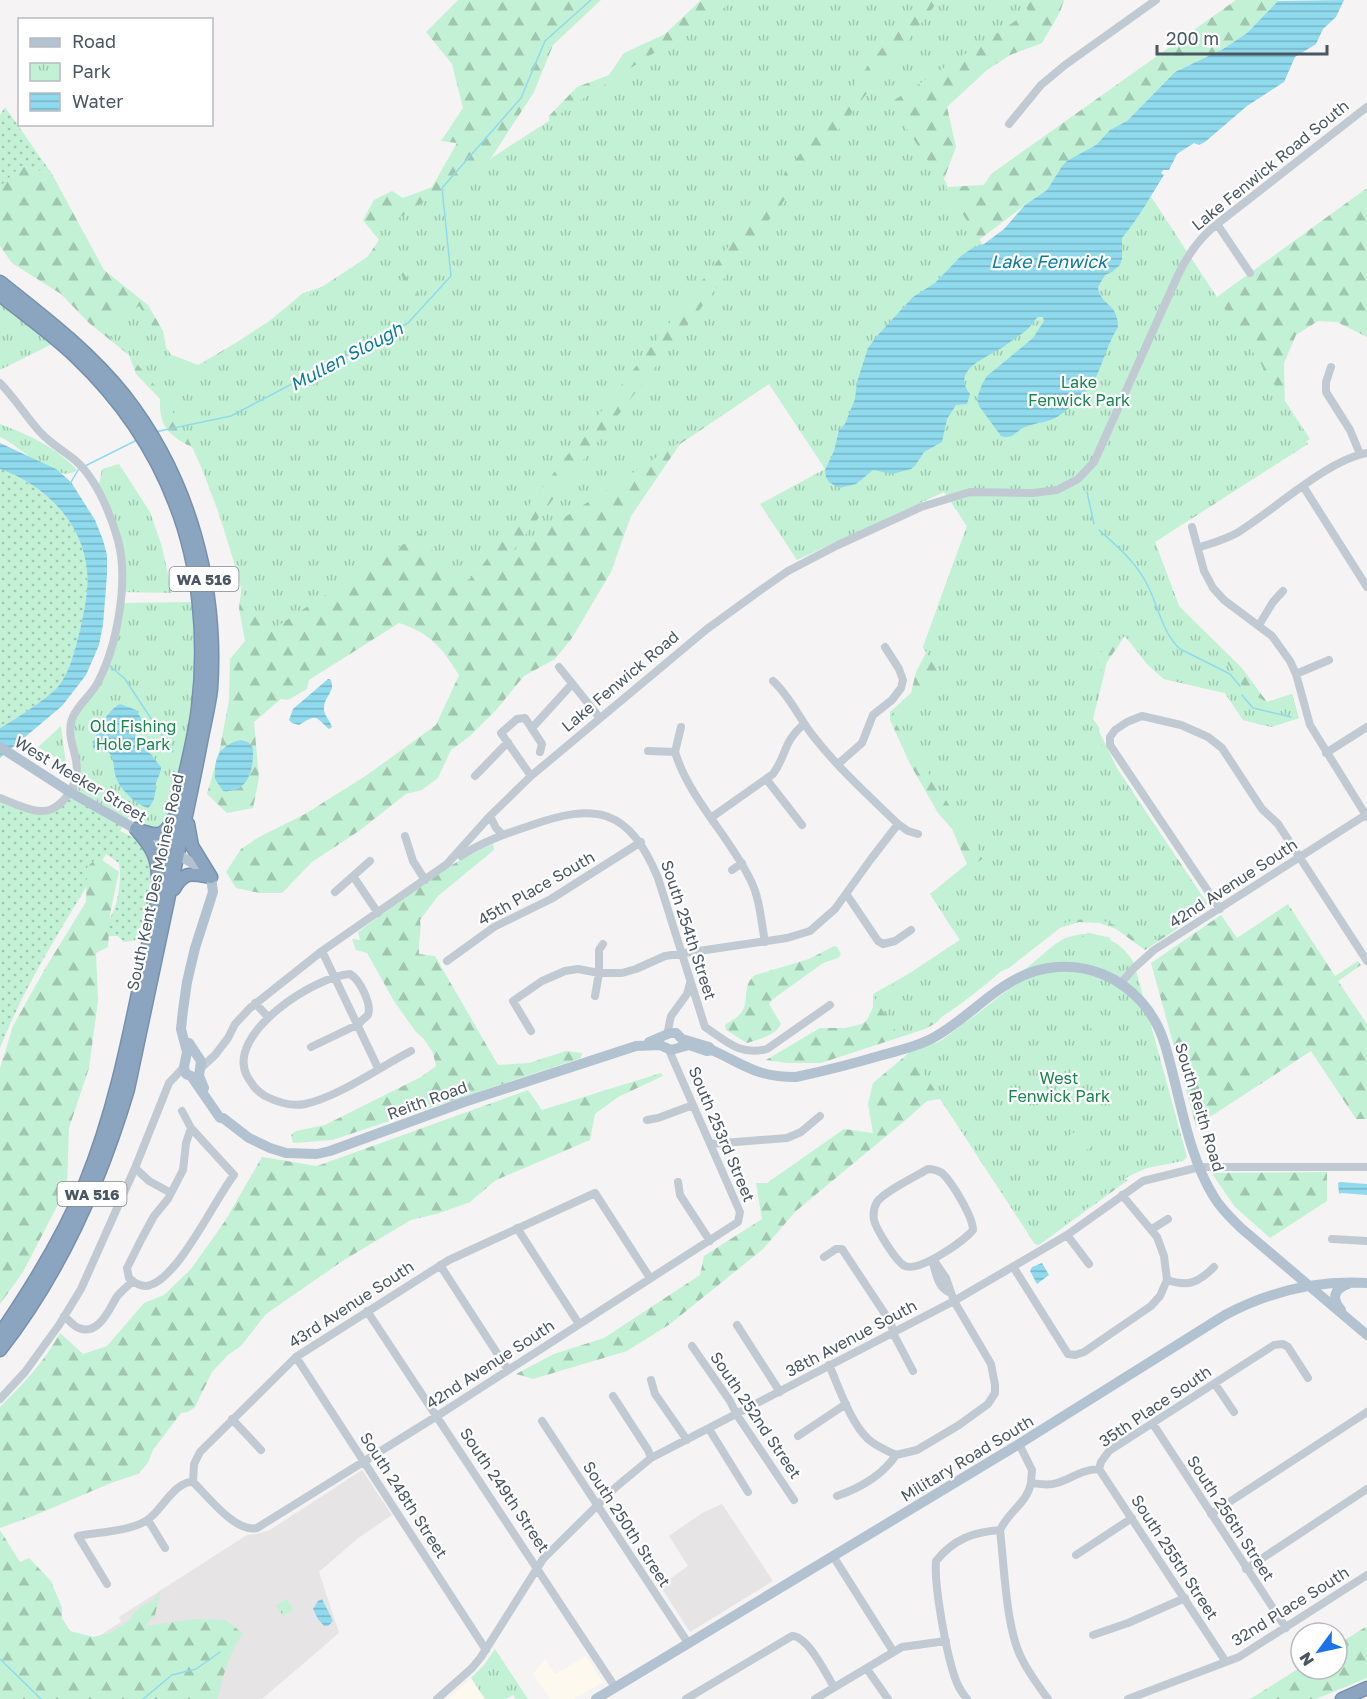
<svg xmlns="http://www.w3.org/2000/svg" width="1367" height="1699" viewBox="0 0 1367 1699" font-family="'Golos Text',sans-serif">
<style>
.commercial{fill:#fdf9ef}
.education{fill:#e6e4e5}
.grass{fill:url(#grass-dots)}
.forest{fill:url(#forest-firs);fill-rule:evenodd}
.park{fill:url(#park-tufts)}
.pitch{fill:#c3f1d5}
.water{fill:url(#water-rules)}
.lines{fill:none;stroke-linecap:round;stroke-linejoin:round}
.stream{stroke:#90daee;stroke-width:1.5}
.highway-casing{stroke:#7690ad;stroke-width:15}
.minor{stroke:#c1cad2;stroke-width:8}
.major{stroke:#b3c2d1;stroke-width:10}
.highway{stroke:#8ba5c1;stroke-width:12}
.labels{text-anchor:middle;dominant-baseline:central;stroke-width:4.5;stroke-linejoin:round;paint-order:stroke}
.shield{fill:#fff;stroke:#808990;stroke-width:1.5}
.shield-label{font-size:15px;font-weight:bold;fill:#4a5661}
.street-label{font-size:16px;fill:#4a5661;stroke:#fff}
.park-label{font-size:16px;fill:#17864f;stroke:#fff}
.water-label{font-size:18px;font-style:italic;fill:#0c7c9b;stroke:#fff}
</style>
<defs>
<pattern id="grass-dots" width="8" height="8" patternUnits="userSpaceOnUse" patternTransform="scale(1.5)"><rect width="8" height="8" fill="#c3f1d5"/><path d="M2 2h.1M6 6h.1" fill="none" stroke="#a0c6b0" stroke-width="1.8" stroke-linecap="round"/></pattern>
<pattern id="forest-firs" width="22" height="20" patternUnits="userSpaceOnUse" patternTransform="scale(1.5)"><rect width="22" height="20" fill="#c3f1d5"/><path d="M5 1l3.5 6h-7zM16 11l3.5 6h-7z" fill="#a0c6b0"/></pattern>
<pattern id="park-tufts" width="24" height="20" patternUnits="userSpaceOnUse" patternTransform="scale(1.5)"><rect width="24" height="20" fill="#c3f1d5"/><path d="M3 7l-1-3M5 7V3M7 7l1-3M15 17l-1-3M17 17v-4M19 17l1-3" fill="none" stroke="#a0c6b0"/></pattern>
<pattern id="water-rules" width="6" height="5" patternUnits="userSpaceOnUse" patternTransform="scale(1.5)"><rect width="6" height="5" fill="#90daee"/><path d="M0 2.5h6" fill="none" stroke="#78b4c4"/></pattern>
</defs>
<rect width="100%" height="100%" fill="#f5f3f3"/>
<path class="commercial" d="M586,1656L603,1682L574,1699H550L533,1674L545,1659L555,1674Z
M471,1678L485,1699H448L458,1690Z"/>
<path class="education" d="M362,1470L392,1515L357,1539L319,1572L339,1633L262,1699H112L85,1645L121,1622L119,1617L247,1535L257,1534L270,1530Z
M722,1504L773,1581L690,1632L660,1586L688,1566L669,1536L702,1513Z"/>
<path class="grass" d="M5,107L52,174L21,166L0,187V115Z
M0,469C44,485 83,523 87,571C89,590 84,611 80,630C75,649 70,674 56,689C43,701 16,719 0,728Z
M70,792L125,823L120,831C131,836 145,842 150,853C160,876 145,917 138,940L124,942L118,936H108V920C118,910 122,877 119,863L106,854C69,917 27,979 0,1048V798L45,811Z"/>
<path class="forest" d="M458,0H601L553,45L534,92L493,155L459,199L555,206L549,116L577,87L609,75L624,53L665,34L701,0H1064L1060,12L1042,43L1010,55L987,70L947,107L956,147L944,179L948,187L984,185L991,174L1236,0H1279L1247,33L1223,49L1175,72L1127,121L1096,145L1062,166L1047,190L1025,205L979,240L950,253L769,384L680,444L631,516L611,572L572,638L555,659L524,676L497,709L470,736L451,750L438,778L422,790L406,794L359,831L312,862L282,893H260L236,888L226,872L241,849L259,837L305,814L367,775L436,725L459,675C441,647 432,634 399,623L309,680L307,689L288,700L281,699L254,722L259,778L253,808L227,813L207,794L220,748L229,700L230,659L245,641L239,608L245,562L214,501L195,449C170,436 159,429 160,399L136,374L129,355L89,323L61,294L12,263L0,246V187L21,166L52,174L104,270L148,305L163,331L167,353L198,365L260,329L303,293L331,284L368,256L379,240L363,220L374,200L392,191L403,198L432,187L457,143L441,141L463,108L452,64L426,32ZM241,740L248,742L244,783L229,792L216,765L223,747Z
M1367,188V337L1337,322L1318,321L1296,335L1284,363L1285,407L1308,444L1155,542L1179,606L1242,668L1267,702L1292,694L1299,718L1271,727L1243,720L1225,693L1164,679L1148,665L1125,636L1107,662L1093,719L1118,770L1207,903L1204,911L1145,950L1116,929L1099,923L1079,922L1060,928L1009,968L986,977L957,1001L936,1023L925,1029L821,1063H787L766,1060L820,1028H845L862,1024L867,1020L873,1007V994L910,973L960,940L930,894L967,864L952,829L938,813L910,764L890,720V712L911,693L916,672L926,653L923,647L967,526L953,504L1210,302Z
M493,844L494,850L438,896L420,920C422,933 418,940 419,954L435,956L498,1065L529,1063L566,1051L582,1053L581,1058L332,1140L293,1143L291,1135L296,1131L325,1125L421,1077L436,1066L433,1053L424,1039L416,1032L394,1001L367,953L356,950L352,939L360,940L358,932C401,901 444,864 493,844Z
M98,857L119,872L110,914L108,947L96,953L98,1001L89,1068L69,1128L67,1187L23,1272L0,1304V1068L13,1026L46,967L86,902L87,867Z
M1288,904L1335,976L1358,961L1361,965L1338,981L1367,1024V1119H1356L1311,1051L1196,1126L1151,963L1221,915L1237,938Z
M834,946L837,947L841,954L838,958L823,963L773,999L769,1004L781,1024C775,1036 759,1039 747,1043L726,1030L725,1025C732,1020 741,1016 744,1008C748,995 743,985 755,975L809,959Z
M973,1017L1105,1177L1128,1180L1039,1245L1035,1244L940,1099L927,1101L908,1118L796,1211L763,1249L670,1324L627,1351L533,1379L516,1374L554,1354L604,1338L700,1275L704,1256L762,1219L756,1183H767L844,1129L873,1133L868,1104L873,1083L910,1052L939,1042Z
M661,1073L663,1076L618,1097L595,1114L590,1140L496,1180L470,1202L440,1213L411,1220L344,1260L266,1314L241,1346L228,1355L212,1372L195,1407L188,1412L181,1413L153,1450L148,1463L138,1474L111,1483L33,1516L0,1528V1407C23,1384 45,1361 60,1333L83,1354L107,1346L144,1303L164,1295L191,1269L225,1221L262,1157L317,1166L528,1090L542,1110Z
M1327,1172V1201L1270,1238L1235,1207L1213,1175L1214,1173Z
M0,1530L20,1562L29,1558L51,1581L62,1608V1618L70,1631L93,1637L110,1633L127,1622L140,1607L153,1601L161,1590L155,1615L145,1626L196,1619L226,1620L243,1634C231,1648 221,1681 218,1699H0Z
M1367,1626V1678L1316,1699H1250L1301,1667V1669H1337V1645Z"/>
<path class="park" d="M736,0H919L474,576L457,587L421,533L276,627L247,609C217,501 192,406 102,330L139,306L185,376L383,247L420,304L422,302L377,232Z
M939,0H1021L1029,12L890,103L983,245L1123,154L1310,439L1155,542L1179,606L1226,661L1245,690L1267,702L1292,694L1299,718L1271,727L1243,720L1225,693L1164,679L1148,665L1125,636L1093,657L1101,668L1093,719L1100,729L1094,733L1207,907L1143,948C1119,916 1077,910 1044,933C1001,970 954,1020 899,1036L874,997L960,940L930,894L984,858L890,715L944,680L923,647L967,526L944,492L797,560L760,504L825,469L769,384L513,551Z
M0,295L58,341L0,370Z
M0,424C29,435 56,447 77,470C58,486 19,445 0,437Z
M119,464L150,512L162,547L172,593L123,592V575L99,485L102,469Z
M198,602L200,686L176,812L160,826L152,828L130,815L125,823L70,792L78,777L71,723L98,682L120,603Z
M61,726L66,764L38,747Z
M1081,934C1104,934 1123,943 1134,963L1187,1157L1183,1161L1147,1168L1129,1176L1063,1226L1035,1244L910,1052L932,1045L946,1038L1009,989L1022,972L1054,945L1065,938Z
M287,1599L293,1610L283,1616L276,1605Z
M495,1649L528,1699H516L513,1695L506,1699H485L471,1678L484,1665Z"/>
<path class="pitch" d="M1087,933H1090L1111,938L1104,950L1088,955L1083,948V937Z
M1096,1007L1111,1028L1097,1037L1083,1016Z
M1078,1095L1088,1106L1087,1109L1065,1124H1063L1056,1111Z
M1037,1105L1046,1119L1037,1125L1028,1110Z
M1083,1126L1088,1134L1072,1146L1066,1138Z
M1090,1136L1095,1144L1079,1156L1074,1148Z"/>
<path class="water" d="M1344,0L1336,17L1323,29L1316,44L1295,57L1284,82L1247,106L1205,142L1199,145L1194,143L1177,154L1169,170H1163L1161,173L1164,175C1150,197 1138,219 1122,238V259L1120,265L1112,272L1105,275L1098,287C1100,306 1118,302 1118,327C1107,345 1103,364 1093,383C1090,389 1067,411 1060,415C1050,423 1036,422 1025,427C1015,431 1014,440 1001,436L979,406L977,399L982,384L987,376L1033,338L1044,321L1043,317H1038C1035,319 1034,322 1032,324C1027,332 1013,339 1006,345C992,356 949,368 970,394L967,404L956,405L947,419L942,442L924,452L915,466L911,469L892,474L873,470L856,484L839,488L829,482L826,477L825,470L834,451L839,430L845,424L855,399L857,382L868,348L877,336L913,297L935,283L961,256L974,247L984,244L1004,229L1025,205L1047,190L1062,166L1067,161L1096,145L1110,130L1127,121L1175,72L1223,49L1247,33L1278,1Z
M0,443L56,469L71,482L95,520L103,540L107,555V575L103,625L99,645L86,675L62,706L0,758V728C16,719 43,701 56,689C70,674 75,649 80,630C84,611 89,590 87,571C83,523 45,485 0,469Z
M328,679H330C337,691 324,696 324,708C323,714 330,720 332,727L329,729C315,717 318,713 299,725L292,723L289,720L293,709Z
M120,704L136,710L142,720L135,731V735L161,767C161,773 158,777 156,783C155,792 156,801 148,808C135,804 118,788 115,774C113,766 115,757 107,751C103,749 97,750 93,748C94,735 107,710 120,704Z
M241,740L248,742L253,748C254,767 249,794 223,791L215,779C214,757 219,745 241,740Z
M1340,1182L1367,1184V1195L1341,1193L1339,1194L1338,1183Z
M1042,1263L1049,1275L1037,1284L1030,1271L1032,1267Z
M322,1599L333,1621L328,1626H324L318,1619L313,1609L318,1601Z"/>
<g class="lines">
<path class="stream" d="M155,432L231,416L408,323L451,276L442,188L521,98L545,41L591,0
M85,466L137,440
M70,484L78,470
M1087,492L1094,524
M1099,530C1118,547 1136,562 1148,586C1158,606 1163,634 1180,649L1230,674L1240,686
M109,665L125,679L173,752
M1242,695L1253,708L1291,717
M0,1659L41,1699
M143,1699L172,1675L196,1669L220,1652"/>
<g class="highway-casing">
<path id="highway" d="M0,282C44,317 89,351 124,395C189,478 218,584 211,689C209,707 204,725 201,742C193,784 184,825 175,867C160,941 144,1015 128,1089C100,1183 61,1272 0,1350
M0,295C25,315 52,334 76,357C119,398 154,448 175,503C200,566 206,641 198,708C194,742 184,776 177,809C167,854 158,900 148,945C131,1026 117,1106 85,1184C63,1237 33,1286 0,1334
M188,824L192,846L211,877
M136,829C150,845 158,856 158,878
M136,829C155,836 163,839 173,819
M174,889C185,870 192,874 211,877
M1342,1699L1367,1688"/>
</g>
<path class="minor" d="M1009,124L1041,85L1065,65L1156,0
M1217,224L1250,273
M1331,367L1326,382V392L1350,430L1360,454
M0,383C15,398 26,417 40,432C51,444 64,451 76,461C98,481 110,513 118,540C129,581 117,646 98,682C91,696 77,705 72,719C64,746 87,760 71,790C67,797 60,805 52,809C38,816 14,803 0,798
M1303,486L1367,587
M1192,527L1204,571L1213,588L1224,600L1272,636L1290,661L1296,674L1310,725L1367,817
M1198,548C1212,543 1224,540 1237,533C1273,511 1327,460 1367,453
M1259,625L1273,602L1283,591
M559,667L599,717
M1296,674L1329,660
M773,681C790,696 800,720 814,737C839,769 869,796 898,824L908,831L918,834
M532,728L572,684
M648,751L675,752
M675,752C689,798 729,836 750,879C760,898 761,921 765,942
M675,752L681,727
M1326,753L1367,727
M838,764L862,743L873,715L892,700L901,688L903,680L899,669L885,647
M475,776L508,742
M531,776L501,733L517,719L525,718L542,744L540,752
M767,780L802,825
M490,816L496,828L503,835
M712,817L773,774C787,755 782,743 804,724
M405,836L413,861L425,880
M461,856C482,842 505,834 529,826C596,802 629,808 658,878L705,1027C727,1042 740,1056 767,1049L830,1005
M732,870L742,863
M353,876L378,913
M335,892L370,861
M847,895L878,941L883,944L895,941L911,930
M1220,909L1110,745V737L1115,730L1127,722L1142,716L1181,725L1208,737L1222,748L1262,809L1278,824L1367,961
M322,951L378,1068
M447,961L494,927L551,899L641,842
M1121,983L1133,969L1154,950L1367,814
M595,996L599,973V950L603,944
M255,1003L268,1017
M531,1031L513,1001L542,981L565,971L578,969L599,973H622L636,969L665,956L787,938L810,931L835,909L871,859L898,824
M667,1035L671,1016L687,994L690,983
M311,1047L357,1025L368,1015C372,1004 360,980 350,974C315,976 225,1034 247,1076C252,1084 256,1091 265,1096C277,1102 291,1107 305,1104C338,1097 380,1067 411,1051
M201,1068L215,1055L228,1038L235,1024L250,1008L322,951L447,864L490,816L531,776L707,629L762,589L788,571L838,545L921,507L970,492L1033,493L1057,490L1078,479L1094,462L1178,275C1188,254 1199,238 1217,224L1367,107
M182,1111L191,1128L234,1175C215,1199 179,1277 150,1285C143,1288 134,1283 129,1278L127,1268L141,1240L154,1216L168,1199L183,1170L186,1143L191,1128
M647,1120L658,1118L693,1105
M710,1144L787,1138L801,1132L820,1116
M135,1168L149,1181L171,1193
M928,1169C933,1169 937,1170 942,1173C952,1182 973,1217 973,1230C964,1241 920,1272 905,1266C897,1263 876,1229 874,1220C873,1214 874,1207 877,1202C885,1191 915,1177 928,1169Z
M678,1182L680,1195L710,1241
M1122,1195L1157,1237L1164,1256L1167,1280
M517,1228L579,1324
M1152,1229L1168,1219
M1067,1235L1089,1264
M1332,1239L1367,1241
M824,1257L836,1249H842L891,1323L893,1333L913,1371
M933,1263C936,1274 938,1287 949,1292
M440,1265L508,1370
M1014,1268L1068,1354L1075,1355L1084,1352L1151,1306L1160,1296L1167,1280
M1167,1280C1188,1287 1198,1283 1214,1267
M367,1311L615,1687
M64,1316C69,1320 74,1327 79,1328C98,1336 109,1310 116,1298C120,1292 127,1287 133,1281
M737,1325L780,1392
M692,1346L730,1401L737,1415L794,1500
M296,1357L486,1650
M829,1365C839,1387 850,1422 868,1439C876,1446 887,1451 896,1455
M651,1380L655,1394L687,1440
M1215,1384L1234,1412
M613,1396L648,1450L651,1458
M0,1399L25,1372L59,1325L81,1289L135,1168L169,1083L184,1067
M232,1419L261,1450
M542,1421L688,1643
M1153,1424L1286,1628
M709,1429L748,1492
M798,1436L846,1404
M1019,1444L1032,1470L1031,1483
M1099,1469L1101,1462L1109,1451L1274,1345L1283,1344L1288,1347L1308,1378
M1099,1469L1226,1662
M193,1482C208,1496 235,1533 257,1528L437,1416L738,1222L740,1212L668,1048
M193,1482L194,1464L200,1452L296,1357L449,1260L595,1193L650,1278
M837,1496C860,1488 882,1476 896,1455L917,1450L959,1425L988,1404L995,1393V1385L991,1364L954,1301L946,1278L933,1259
M1211,1514L1367,1412
M148,1520L165,1548
M1000,1530C1004,1564 1006,1625 1020,1655C1027,1671 1038,1685 1048,1699
M1000,1530C1009,1511 1027,1503 1031,1483C1040,1484 1048,1486 1057,1483C1073,1478 1080,1470 1099,1469
M1076,1555L1132,1518
M833,1556L893,1651
M1246,1569L1367,1489
M107,1584L78,1536C98,1532 137,1531 151,1517C162,1508 177,1480 193,1482
M1093,1635L1128,1623L1185,1598
M867,1669L888,1699
M437,1699L472,1668L481,1657L543,1559L616,1487L651,1458L954,1301L1067,1235L1143,1181L1200,1167H1367
M686,1699L792,1636C808,1636 826,1674 834,1687
M815,1699L902,1647L946,1641
M967,1699C963,1694 959,1688 957,1683C947,1659 934,1586 936,1561C954,1539 973,1532 1000,1530
M1128,1699L1239,1657L1367,1575"/>
<path class="major" d="M0,747L70,792L125,823L199,867L211,877L213,892L195,948L187,982L183,1010L181,1029L187,1052L184,1067L186,1074L191,1076L220,1118H223L249,1138L270,1148L286,1153L317,1154L330,1151L464,1102L636,1046L660,1045L671,1050L689,1045L707,1051L712,1050
M649,1042L670,1033H676L682,1039L709,1047L712,1050C745,1065 756,1077 796,1077C824,1071 852,1064 879,1056C897,1051 915,1047 931,1039C960,1024 982,999 1009,983C1071,945 1145,977 1165,1045C1180,1094 1187,1154 1214,1197C1221,1209 1231,1218 1241,1228L1367,1335
M189,1043L201,1061L199,1076L204,1088
M1341,1310C1331,1298 1334,1289 1348,1284
M596,1699L1019,1444L1225,1315C1270,1291 1316,1280 1367,1283"/>
<use href="#highway" class="highway"/>
</g>
<g class="labels">
<g class="shield">
<rect x="169.5" y="567" width="69" height="24" rx="4.5"/>
<rect x="57.5" y="1182" width="69" height="24" rx="4.5"/>
</g>
<g class="shield-label">
<text x="204" y="579">WA 516</text>
<text x="92" y="1194">WA 516</text>
</g>
<g class="street-label">
<text transform="translate(1270 165) rotate(-39)">Lake Fenwick Road South</text>
<text transform="translate(620 681) rotate(-40)">Lake Fenwick Road</text>
<text transform="translate(81 779) rotate(31)">West Meeker Street</text>
<text transform="translate(155 882) rotate(-78)">South Kent Des Moines Road</text>
<text transform="translate(1233 883) rotate(-33)">42nd Avenue South</text>
<text transform="translate(536 888) rotate(-30)">45th Place South</text>
<text transform="translate(689 930) rotate(72)">South 254th Street</text>
<text transform="translate(427 1100) rotate(-20)">Reith Road</text>
<text transform="translate(1200 1107) rotate(73)">South Reith Road</text>
<text transform="translate(722 1134) rotate(67)">South 253rd Street</text>
<text transform="translate(351 1304) rotate(-33)">43rd Avenue South</text>
<text transform="translate(851 1338) rotate(-28)">38th Avenue South</text>
<text transform="translate(490 1364) rotate(-33)">42nd Avenue South</text>
<text transform="translate(1155 1406) rotate(-34)">35th Place South</text>
<text transform="translate(756 1415) rotate(56)">South 252nd Street</text>
<text transform="translate(967 1458) rotate(-31)">Military Road South</text>
<text transform="translate(505 1490) rotate(56)">South 249th Street</text>
<text transform="translate(404 1495) rotate(57)">South 248th Street</text>
<text transform="translate(1231 1518) rotate(57)">South 256th Street</text>
<text transform="translate(627 1524) rotate(57)">South 250th Street</text>
<text transform="translate(1175 1557) rotate(57)">South 255th Street</text>
<text transform="translate(1290 1606) rotate(-32)">32nd Place South</text>
</g>
<g class="park-label">
<text x="1079" y="382">Lake<tspan x="1079" dy="18">Fenwick Park</tspan></text>
<text x="133" y="726">Old Fishing<tspan x="133" dy="18">Hole Park</tspan></text>
<text x="1059" y="1078">West<tspan x="1059" dy="18">Fenwick Park</tspan></text>
</g>
<g class="water-label">
<text x="1049" y="261">Lake Fenwick</text>
<text transform="translate(346 356) rotate(-28)">Mullen Slough</text>
</g>
</g>
<rect x="18" y="18" width="195" height="108" fill="#ffffff" stroke="#b7bbc0" stroke-width="1.5"/>
<rect x="30" y="38" width="30" height="9" fill="#b3c2d1" stroke="#b7bbc0" stroke-width="1.5"/>
<text x="72" y="48" font-size="18" fill="#4a5661">Road</text>
<rect x="30" y="63" width="30" height="18" fill="url(#park-tufts)" stroke="#b7bbc0" stroke-width="1.5"/>
<text x="72" y="78" font-size="18" fill="#4a5661">Park</text>
<rect x="30" y="93" width="30" height="18" fill="url(#water-rules)" stroke="#b7bbc0" stroke-width="1.5"/>
<text x="72" y="108" font-size="18" fill="#4a5661">Water</text>
<g transform="translate(1319 1651) rotate(237)"><circle r="28" fill="#ffffff" stroke="#b7bbc0" stroke-width="1.5"/>
<path d="M0-4.5L10 22L0 15L-10 22Z" fill="#1a73e8"/>
<text y="-9" font-size="16" font-weight="bold" text-anchor="middle" fill="#4a5661">N</text>
</g>
<path d="M1157 45v9h170v-9" fill="none" stroke="#4a5661" stroke-width="3"/>
<text x="1166" y="45" font-size="18" fill="#4a5661" stroke="#ffffff" stroke-width="4.5" paint-order="stroke">200 m</text>
</svg>
